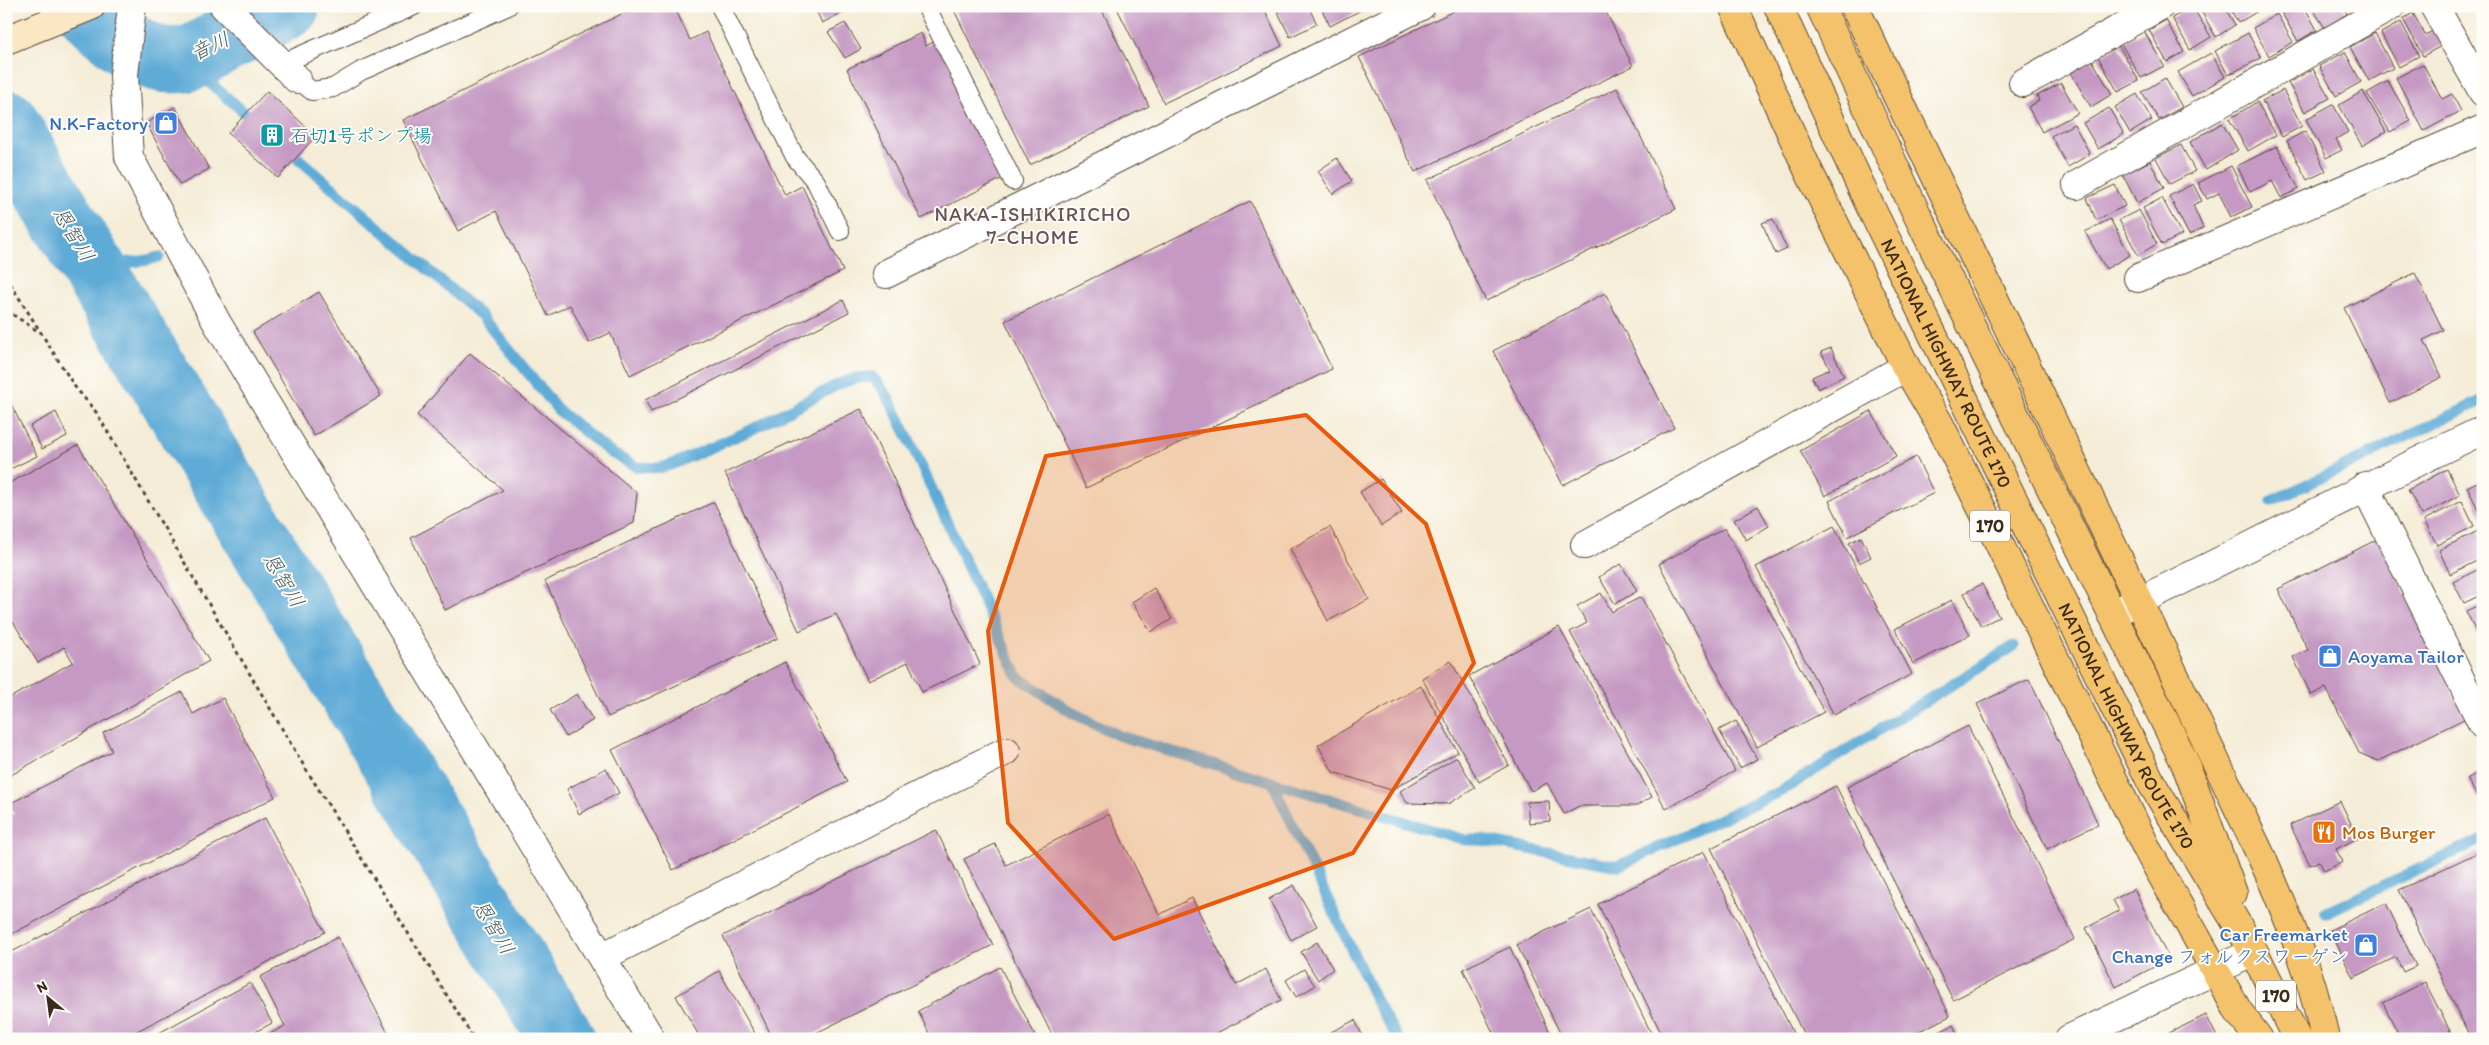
<svg xmlns="http://www.w3.org/2000/svg" width="2489" height="1045" viewBox="0 0 2489 1045" font-family="Itim,'Klee One',sans-serif">
<style>
.lines{fill:none;stroke-linecap:round;stroke-linejoin:round}
.stream{stroke:#5eabd7;stroke-width:11}
.river{stroke:#5eabd7;stroke-width:66}
.building{fill:#c599c3}
.service-casing{stroke:#57473a;stroke-width:20}
.minor-casing{stroke:#57473a;stroke-width:30}
.secondary-casing{stroke:#57473a;stroke-width:30}
.trunk-casing{stroke:#57473a;stroke-width:30}
.path{stroke:#57473a;stroke-width:3;stroke-dasharray:4 4;stroke-linecap:butt}
.service{stroke:#fff;stroke-width:18}
.minor{stroke:#fff;stroke-width:28}
.secondary{stroke:#fbe7c3;stroke-width:28}
.trunk{stroke:#f4c26a;stroke-width:28}
.marked{fill:#e8590c;fill-opacity:0.2;stroke:#e8590c;stroke-width:4;stroke-linejoin:round}
.labels{text-anchor:middle;dominant-baseline:central;stroke-width:4;stroke-linejoin:round;paint-order:stroke}
.shield{fill:#fdfcf7;stroke:#75695f;stroke-width:1}
.shield-label{font-size:18px;font-weight:bold;fill:#3b2a1e}
.shop-label{font-size:19px;fill:#366cbe;stroke:#fdfcf7;text-anchor:end}
.culture-label{font-size:19px;fill:#0d838f;stroke:#fdfcf7;text-anchor:start}
.street-label{font-size:19px;fill:#3b2a1e;stroke:#fdfcf7}
.food-label{font-size:19px;fill:#c56008;stroke:#fdfcf7;text-anchor:start}
.water-label{font-size:20px;font-style:italic;fill:#495e68;stroke:#fdfcf7}
.neighbourhood-label{font-size:20px;letter-spacing:1px;fill:#6b5158;stroke:#fdfcf7}
</style>
<rect width="100%" height="100%" fill="#fdfcf7"/>
<filter id="ink" filterUnits="userSpaceOnUse"><feTurbulence type="fractalNoise" baseFrequency=".02" numOctaves="2"/><feDisplacementMap in="SourceGraphic" scale="10" xChannelSelector="R" yChannelSelector="G"/><feConvolveMatrix kernelMatrix="1 2 1 2 8 2 1 2 1" color-interpolation-filters="sRGB"/></filter>
<filter id="wash" filterUnits="userSpaceOnUse"><feTurbulence type="fractalNoise" baseFrequency=".0096" numOctaves="4" result="noise"/><feDisplacementMap in="SourceGraphic" scale="20" xChannelSelector="R" yChannelSelector="G"/><feGaussianBlur stdDeviation="1.12" result="paint"/><feColorMatrix in="noise" values="0 0 0 0 0 0 0 0 0 0 0 0 0 0 0 0 0 1.4 0 .05"/><feComposite in="paint" operator="in"/></filter>
<g filter="url(#wash)">
<rect width="100%" height="100%" fill="#f4ecd6"/>
<g class="lines">
<path class="stream" d="M189,34C198,39 209,40 219,43
M187,60L204,78L258,124
M285,147L482,316L558,410L611,453L637,467L660,468L673,464L749,431L839,384L856,378L872,377C889,392 897,417 908,437L1018,677L1071,712L1120,736L1465,840H1481L1618,866L1781,791L2014,646
M87,256C111,264 134,265 159,257
M2272,501L2483,400
M1272,782L1377,1003L1398,1039
M2325,913L2483,839"/>
<path class="river" d="M85,6C115,36 153,75 198,55L287,6
M6,122L34,171L562,1039"/>
</g>
<g id="blocks">
<path class="building" d="M638,6H674L690,40L706,32L785,195L802,186L843,271L630,375L610,333L589,343L570,305L548,316L496,211L458,231L403,120Z
M814,6H855L822,23Z
M952,6H1100L1149,106L1030,165Z
M1116,6H1263L1282,46L1164,103Z
M1275,6H1308L1317,24L1290,37Z
M1320,6H1369L1330,26Z
M1464,6H1603L1633,66L1415,172L1359,57Z
M2192,6L2211,37L2190,50L2172,18Z
M2198,6H2224L2235,25L2216,37Z
M2229,6H2262L2263,8L2238,23Z
M2290,6H2304L2317,30L2298,41L2281,12Z
M2311,6H2343L2347,14L2325,28Z
M2413,13L2425,35L2435,30L2443,45L2423,56L2403,19Z
M2277,14L2293,42L2269,56L2253,28Z
M2166,20L2184,52L2167,62L2149,30Z
M2401,22L2419,56L2399,67L2381,33Z
M845,23L861,49L845,58L828,32Z
M2144,31L2164,66L2141,78L2121,44Z
M921,33L926,46L937,40L1005,177L921,219L847,69Z
M2248,33L2261,58L2228,75L2215,51Z
M2375,33L2393,68L2369,81L2350,47Z
M2119,46L2139,81L2118,92L2098,57Z
M2345,52L2361,82L2336,96L2319,66Z
M2211,53L2225,77L2192,96L2178,72Z
M2092,60L2112,94L2091,107L2071,73Z
M2423,64L2442,99L2452,94L2461,111L2424,131L2396,78Z
M2313,69L2330,98L2305,112L2288,83Z
M2165,78L2182,107L2159,120L2142,92Z
M2388,81L2411,121L2390,132L2367,93Z
M2061,83L2078,113L2042,132L2028,107L2039,101L2037,96Z
M1617,88L1676,209L1486,301L1427,180Z
M2283,90L2302,126L2282,137L2262,101Z
M267,91L316,136L278,178L228,133Z
M2363,91L2386,132L2362,146L2339,105Z
M2137,94L2152,120L2130,133L2115,107Z
M2257,102L2276,135L2248,151L2229,119Z
M2333,104L2348,132L2336,139L2342,150L2326,158L2306,119Z
M175,107L209,169L180,185L146,123Z
M2109,108L2124,134L2098,149L2083,123Z
M2222,123L2238,150L2206,170L2190,142Z
M2074,124L2090,154L2068,167L2051,136Z
M2305,131L2326,171L2307,180L2287,141Z
M2181,145L2195,171L2170,184L2156,158Z
M2277,146L2299,189L2281,198L2272,181L2250,192L2237,166Z
M1337,158L1352,181L1333,194L1318,171Z
M2150,161L2164,188L2137,203L2123,175Z
M2231,166L2252,207L2231,217L2219,193L2207,199L2198,183Z
M2193,184L2202,201L2193,205L2203,228L2189,235L2169,196Z
M2115,185L2125,206L2096,220L2087,198Z
M2162,198L2182,235L2162,245L2143,208Z
M1250,201L1332,369L1086,488L1005,321Z
M2139,210L2157,244L2138,255L2119,220Z
M1773,219L1787,249L1776,254L1762,223Z
M2110,219L2130,255L2106,269L2085,232Z
M2415,273L2443,330L2424,340L2442,377L2390,403L2344,308Z
M319,292L381,396L314,436L253,332Z
M1605,293L1674,428L1563,485L1493,351Z
M843,300L849,312L651,412L645,400Z
M1831,348L1844,376L1818,389L1812,377L1830,369L1821,352Z
M470,353L637,493L634,523L445,610L411,538L503,490L417,415Z
M6,394L37,456L6,471Z
M861,409L980,664L922,692L908,662L868,681L836,614L799,631L725,473Z
M1871,411L1896,456L1825,496L1800,451Z
M56,412L67,436L42,449L30,426Z
M78,445L209,661L6,778V700L73,662L64,647L38,663L6,610V485Z
M1916,457L1934,493L1847,537L1829,501Z
M2447,469L2460,495L2422,515L2408,490Z
M1381,479L1402,513L1381,526L1360,492Z
M2483,479V519L2467,487Z
M2462,501L2474,526L2437,545L2424,520Z
M714,502L778,638L608,717L545,581Z
M1758,506L1769,526L1746,540L1734,520Z
M1834,526L1912,674L1834,715L1756,567Z
M1330,527L1369,599L1328,621L1290,549Z
M1725,528L1824,712L1757,747L1659,564Z
M2478,531L2483,540V558L2450,574L2439,550Z
M1861,537L1871,557L1859,563L1849,543Z
M2378,539L2466,718L2378,761L2359,753L2326,688L2311,695L2293,657L2308,650L2278,589Z
M1621,564L1637,591L1615,604L1599,577Z
M2483,567V594L2464,603L2453,582Z
M1982,584L1999,617L1981,626L1964,593Z
M1154,588L1172,619L1151,632L1132,602Z
M1601,593L1612,612L1641,597L1735,771L1666,809L1570,632L1587,623L1577,606Z
M1952,600L1970,635L1913,664L1895,629Z
M2483,603V631L2477,634L2466,611Z
M1559,627L1652,797L1636,806H1579L1564,814L1547,783L1531,791L1469,676Z
M2483,641V655L2477,644Z
M1451,661L1509,765L1479,782L1422,678Z
M785,662L847,782L673,870L612,750Z
M2029,679L2098,824L2047,849L1977,704Z
M1421,686L1458,752L1391,790L1333,772L1318,745Z
M182,692L193,714L223,698L275,797L6,937V818L14,814L9,804L112,751L103,733Z
M577,694L593,720L566,737L550,710Z
M1736,721L1757,759L1740,768L1719,730Z
M1968,726L2075,939L1953,1000L1847,787Z
M1457,757L1475,788L1448,804L1407,803L1400,791Z
M606,768L619,793L579,814L567,789Z
M2483,769V796L2478,798L2467,779Z
M1836,786L1950,1016L1903,1039H1806L1711,848Z
M1549,801L1550,821L1529,823L1527,802Z
M2340,801L2358,838L2336,849L2343,862L2324,871L2319,861L2310,865L2290,825Z
M1109,814L1159,915L1192,898L1236,985L1266,969L1281,1000L1205,1039H1054L964,859L995,844L1006,865Z
M265,818L325,932L122,1039H6V955Z
M936,830L993,945L804,1039H773L723,936Z
M2483,850V1039H2471L2399,890Z
M1704,852L1796,1039H1664L1598,904Z
M1294,885L1317,926L1291,940L1269,899Z
M2134,889L2169,959L2116,987L2086,928L2119,911L2113,900Z
M2386,903L2416,966L2403,972L2396,957L2353,978L2330,930Z
M1591,909L1654,1039H1563L1517,945Z
M338,937L391,1039H260L285,1026L260,977Z
M1317,942L1333,969L1318,980L1301,952Z
M1510,947L1553,1039H1496L1463,969Z
M1000,967L1037,1039H932L918,1011Z
M1304,969L1315,986L1296,997L1286,980Z
M719,971L757,1037L754,1039H701L676,996Z
M2425,982L2454,1039H2401L2383,1003Z
M250,983L272,1023L242,1039H148Z
M2206,1015L2218,1039H2157Z
M1355,1020L1364,1039H1317Z
M1953,1025L1960,1039H1925Z"/>
</g>
</g>
<g filter="url(#ink)">
<use href="#blocks" fill-opacity="0" stroke="#57473a" stroke-width="1"/>
<g class="lines">
<g class="service-casing">
<path id="service" d="M720,6L795,157L816,182L840,231
M926,6L1013,181
M281,64L414,6
M297,79L312,91L333,88L361,71L508,6"/>
</g>
<g class="minor-casing">
<path id="minor" d="M132,6L124,75L129,157L217,323L651,1039
M224,6L297,79
M2434,6L2483,92
M2023,83L2160,6
M2077,185L2391,6
M886,274L1421,6
M2138,278L2483,129
M2365,486L2483,725
M1585,545L1906,367
M2112,614C2237,555 2358,489 2483,430
M602,957L1006,751
M2069,1039L2254,952"/>
</g>
<g class="secondary-casing">
<path id="secondary" d="M6,40L91,6"/>
</g>
<g class="trunk-casing">
<g id="trunk">
<path d="M1733,6L1808,170L1906,367L1939,423L1996,537L2148,851L2238,1011L2259,1039"/>
<path id="s1" d="M1778,6L1870,206L2152,784L2254,952L2297,1039"/>
<path d="M1820,6L1915,210L2186,765L2233,893"/>
<path d="M1854,6L2264,862C2289,919 2313,978 2325,1039"/>
</g>
</g>
<path class="path" d="M6,277L75,387L96,412L301,761L474,1039
M6,310L39,332"/>
<use href="#service" class="service"/>
<use href="#minor" class="minor"/>
<use href="#secondary" class="secondary"/>
<use href="#trunk" class="trunk"/>
</g>
</g>
<path class="marked" d="M1306,415L1426,524L1474,663L1353,853L1114,939L1008,823L988,631L1046,456Z"/>
<defs>
<g id="shop-square" transform="scale(1.25)"><rect x="-9" y="-9" width="18" height="18" rx="4" fill="#3f7fe0" stroke="#fdfcf7"/><path d="M-5-2.5h2.3a2.7 3.5 0 0 1 5.4 0H5L5.5 6h-11ZM-1.5-2.5h3a1.5 2.3 0 0 0-3 0Z" fill="#fff"/></g>
<g id="building-square" transform="scale(1.25)"><rect x="-9" y="-9" width="18" height="18" rx="4" fill="#0f9aa8" stroke="#fdfcf7"/><path d="M-4-6H4V6H1V3H-1V6H-4ZM-2.5-4.3h1.7v1.8h-1.7ZM.8-4.3h1.7v1.8H.8ZM-2.5-1h1.7V.8h-1.7ZM.8-1h1.7V.8H.8Z" fill="#fff"/></g>
<g id="restaurant-square" transform="scale(1.25)"><rect x="-9" y="-9" width="18" height="18" rx="4" fill="#e8710a" stroke="#fdfcf7"/><path d="M-5-6h1v4h1v-4h1v4h1v-4h1v5L-1.5 .5V6h-2V.5L-5-1ZM5-6V6H3V1.5H1.5Q1.5-4 5-6Z" fill="#fff"/></g>
</defs>
<g fill-rule="evenodd">
<use href="#shop-square" x="166" y="123"/>
<use href="#building-square" x="272" y="135"/>
<use href="#shop-square" x="2330" y="656"/>
<use href="#restaurant-square" x="2324" y="832"/>
<use href="#shop-square" x="2366" y="945"/>
</g>
<g class="labels">
<g class="shield">
<rect x="1970" y="510.5" width="40" height="31" rx="4"/>
<rect x="2256" y="980.5" width="40" height="31" rx="4"/>
</g>
<g class="shield-label">
<text x="1990" y="526">170</text>
<text x="2276" y="996">170</text>
</g>
<g class="shop-label">
<text x="148" y="123">N.K-Factory</text>
<text x="2348" y="656" text-anchor="start">Aoyama Tailor</text>
<text x="2348" y="934">Car Freemarket<tspan x="2348" dy="22">Change フォルクスワーゲン</tspan></text>
</g>
<g class="culture-label">
<text x="290" y="135">石切1号ポンプ場</text>
</g>
<g class="street-label">
<text stroke="none"><textPath href="#s1" startOffset="395">NATIONAL HIGHWAY ROUTE 170</textPath></text>
<text stroke="none"><textPath href="#s1" startOffset="800">NATIONAL HIGHWAY ROUTE 170</textPath></text>
</g>
<g class="food-label">
<text x="2342" y="832">Mos Burger</text>
</g>
<g class="water-label">
<text transform="translate(210 46) rotate(-25)">音川</text>
<text transform="translate(74 234) rotate(59)">恩智川</text>
<text transform="translate(284 580) rotate(59)">恩智川</text>
<text transform="translate(494 927) rotate(59)">恩智川</text>
</g>
<g class="neighbourhood-label">
<text x="1033" y="214">NAKA-ISHIKIRICHO<tspan x="1033" dy="23">7-CHOME</tspan></text>
</g>
</g>
<rect width="2489" height="1045" fill="none" stroke="#fdfcf7" stroke-width="25"/>
<g transform="translate(48 998) rotate(331)" stroke="#fdfcf7" stroke-width="4" paint-order="stroke">
<path d="M0-4L9 19L0 12L-9 19Z" fill="#3b2a1e"/>
<text y="-8" font-size="14" font-weight="bold" text-anchor="middle" fill="#3b2a1e">N</text>
</g>
</svg>
